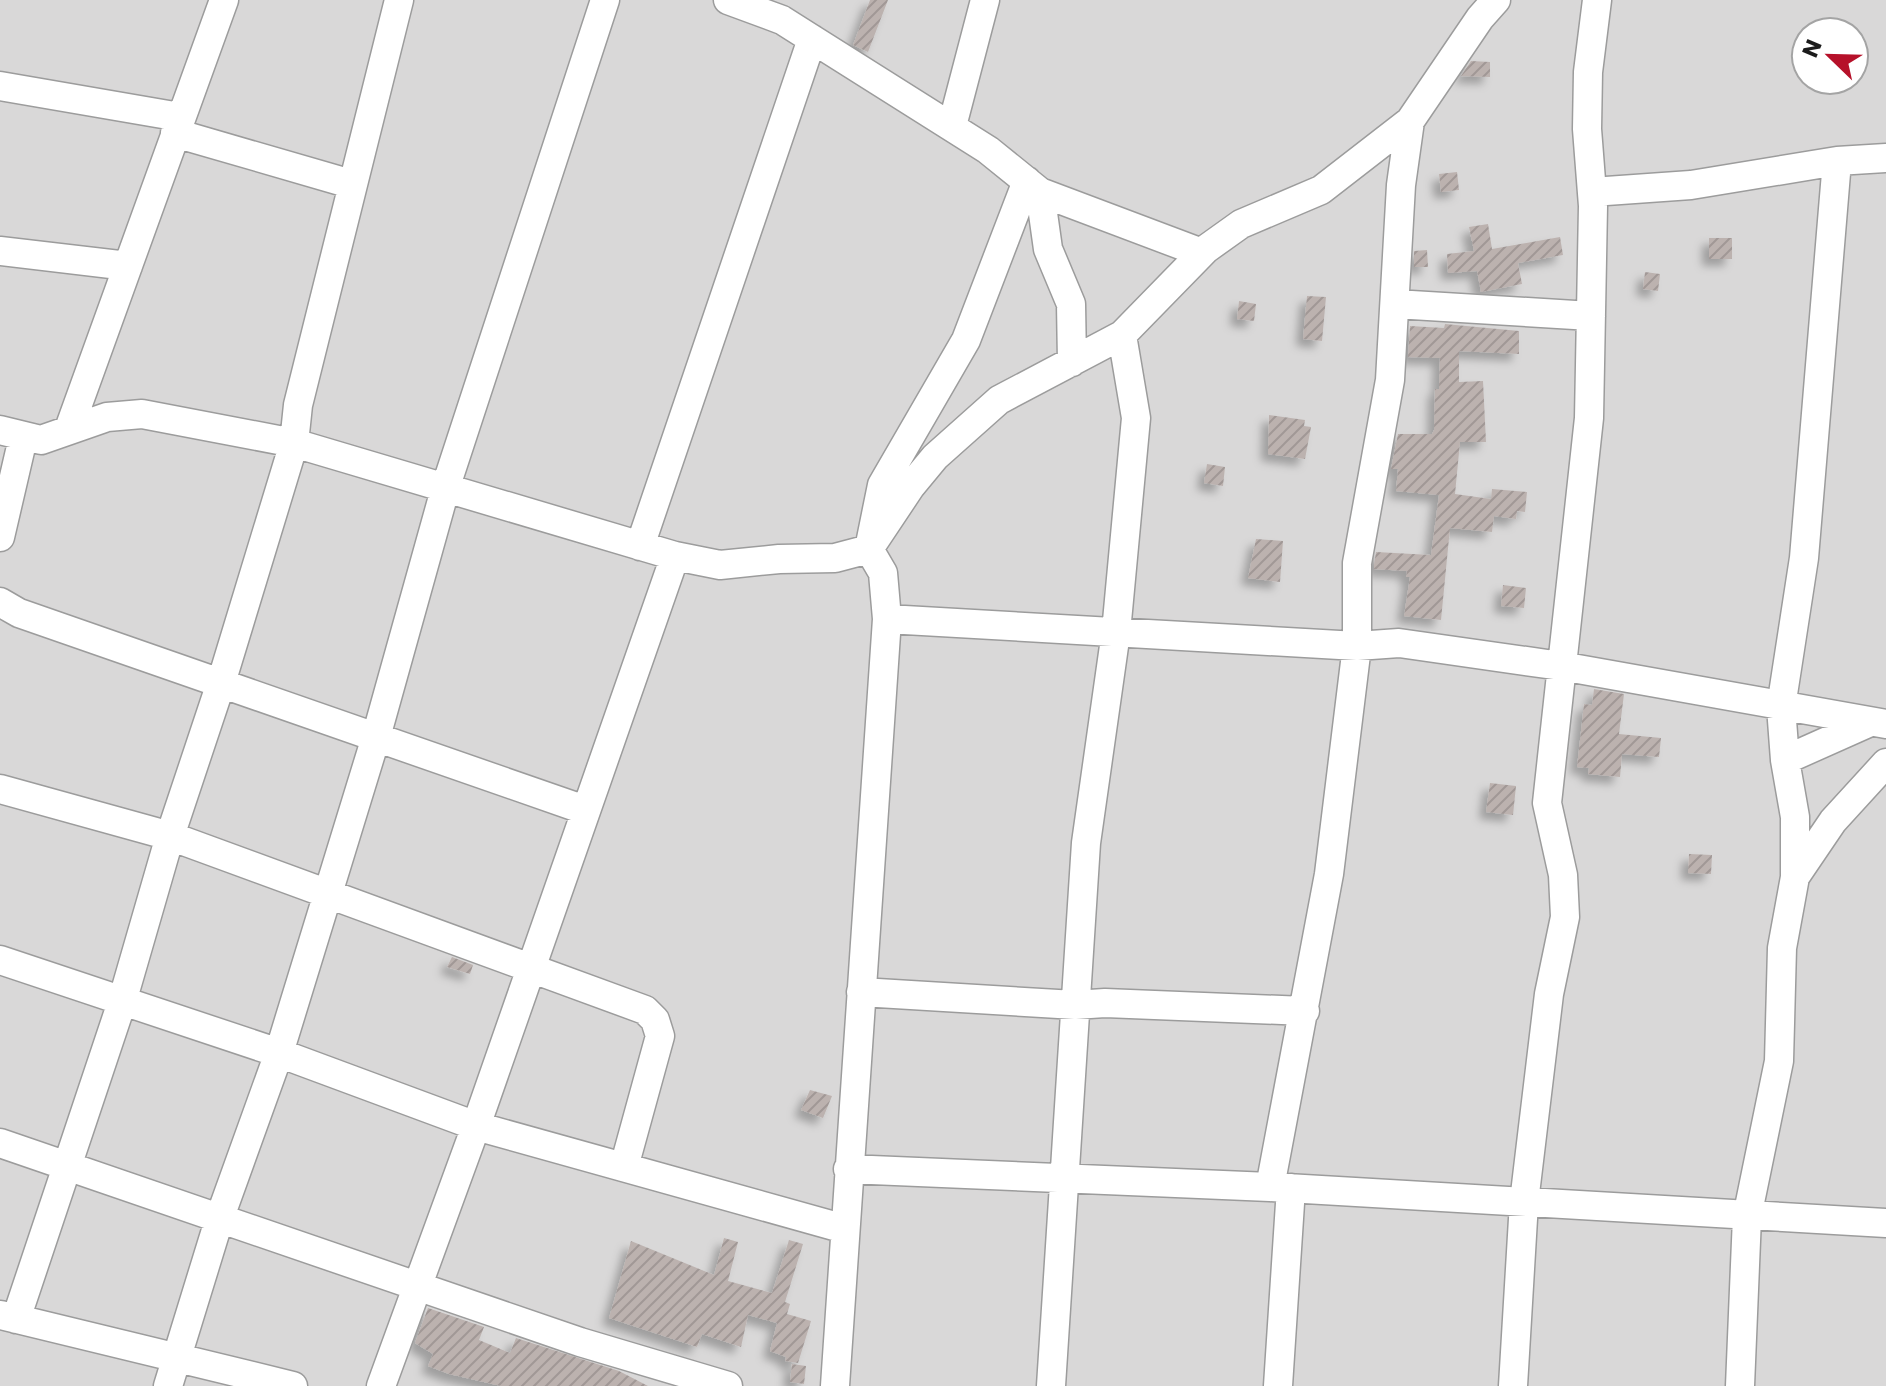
<svg xmlns="http://www.w3.org/2000/svg" width="1886" height="1386" viewBox="0 0 1886 1386" font-family="Poppins,sans-serif">
<style>
.residential{fill:#d9d8d8;fill-rule:evenodd}
.building{fill:url(#building-hatch);filter:url(#shadow)}
.lines{fill:none;stroke-linecap:round;stroke-linejoin:round}
.minor-casing{stroke:#9c9c9c;stroke-width:31}
.minor{stroke:#fff;stroke-width:28}
</style>
<defs>
<pattern id="building-hatch" width="6" height="6" patternUnits="userSpaceOnUse" patternTransform="scale(2)"><rect width="6" height="6" fill="#bcb2af"/><path d="M-1 1l2-2M0 6l6-6M5 7l2-2" fill="none" stroke="#a19896"/></pattern>
<filter id="shadow"><feDropShadow dx="-7" dy="7" stdDeviation="4" flood-color="#0004"/></filter>
</defs>
<rect width="100%" height="100%" fill="#ece7e2"/>
<path class="residential" d="M0,0H1886V1386H0ZM1806,32H1854V80H1806Z"/>
<path class="building" d="M870,0H888L868,52L853,45Z
M1471,61L1490,62V77L1461,76Z
M1457,172L1459,190L1441,192L1439,174Z
M1488,224L1492,249L1560,237L1563,255L1518,263L1522,284L1481,292L1477,271L1448,273L1447,254L1474,251L1469,227Z
M1709,238H1732V259H1709Z
M1427,250L1428,267H1414V251Z
M1645,272L1660,274L1658,291L1643,289Z
M1307,296L1326,297L1322,341L1303,339Z
M1239,301L1256,304L1254,321L1237,319Z
M1445,324L1519,331V354L1459,351V382L1483,381L1486,442H1460L1455,494L1491,499L1492,489L1527,492L1525,512L1517,511L1516,519L1494,516L1492,532L1450,528L1441,620L1404,616L1410,577H1406L1407,571L1374,569V565L1376,552L1431,555L1439,495L1396,491L1398,469H1391L1398,434H1432L1434,430L1435,389H1439L1440,358L1408,357L1410,326L1444,328Z
M1269,415L1305,420L1304,426L1311,427L1305,459L1268,454Z
M1207,464L1225,467L1223,486L1204,483Z
M1256,539L1283,541L1280,582L1248,578Z
M1503,585L1526,588L1524,608L1501,606Z
M1594,689L1624,694L1619,734L1661,738L1659,757L1622,754L1620,777L1588,774L1589,768L1577,767L1584,704L1592,705Z
M1490,783L1516,786L1513,815L1486,812Z
M1689,854L1712,855L1711,874L1688,873Z
M452,957L473,965L470,974L447,967Z
M810,1090L832,1096L823,1118L801,1110Z
M724,1238L738,1242L728,1281L772,1293L789,1240L803,1244L785,1302L790,1304L787,1314L811,1321L798,1363L785,1361L786,1357L770,1351L777,1323L748,1315L741,1347L702,1334L697,1347L609,1318L631,1241L714,1275Z
M428,1308L484,1327L479,1340L510,1353L516,1338L619,1371L648,1386H501L449,1374L428,1366L433,1354L415,1343Z
M792,1364L806,1366L804,1384L790,1382Z"/>
<g class="lines">
<g class="minor-casing">
<path id="minor" d="M728,0L782,20L812,39L988,150L1040,192L1202,253
M0,86L180,117
M952,126L985,0
M175,133L351,184
M1837,161L1886,158
M1040,192L1048,249L1071,304L1072,362
M1592,192L1691,185L1837,161L1804,558L1781,707L1785,760L1795,817V877L1782,948L1779,1061L1747,1217L1740,1386
M0,251L128,266
M1395,304L1591,316
M69,429L224,0
M0,430L41,440L107,417L142,414L294,443L675,556L720,565L779,559L835,558L869,549L911,486L935,457L999,400L1122,335L1206,249L1241,224L1321,190L1410,121L1480,18L1496,0
M0,537L23,438
M640,546L812,39
M0,602L19,613L585,810
M887,619L1357,646L1399,643L1561,666L1886,724
M1785,760L1868,723
M0,789L170,836L645,1010L655,1020L660,1036L624,1167
M1795,877L1833,821L1886,763
M0,960L279,1053L476,1126L845,1229
M861,992L1075,1005L1105,1003L1305,1011
M0,1143L580,1342L728,1386
M848,1169L1270,1187L1886,1223
M1270,1187L1329,874L1357,646V563L1390,380L1401,185L1410,121
M1,1315L293,1386
M16,1319L122,1002L170,836L221,683L294,443L298,405L399,0
M168,1386L220,1217L279,1053L376,737L446,486L605,0
M381,1386L476,1126L675,556
M835,1386L887,619L883,573L869,549L882,485L966,340L1027,181
M1051,1386L1086,843L1116,632L1136,418L1122,335
M1278,1386L1291,1188
M1513,1386L1524,1202L1549,994L1565,917L1563,875L1547,803L1589,418L1593,206L1587,129L1588,72L1597,0"/>
</g>
<use href="#minor" class="minor"/>
</g>
<g transform="translate(1830 56) rotate(293)"><circle r="38" fill="#ffffff" stroke="#a4a4a4" stroke-width="2"/>
<path d="M0-6L14 30L0 20L-14 30Z" fill="#b6112a"/>
<text y="-12" font-size="22" font-weight="bold" text-anchor="middle" fill="#1b1b1b">N</text>
</g>
</svg>
